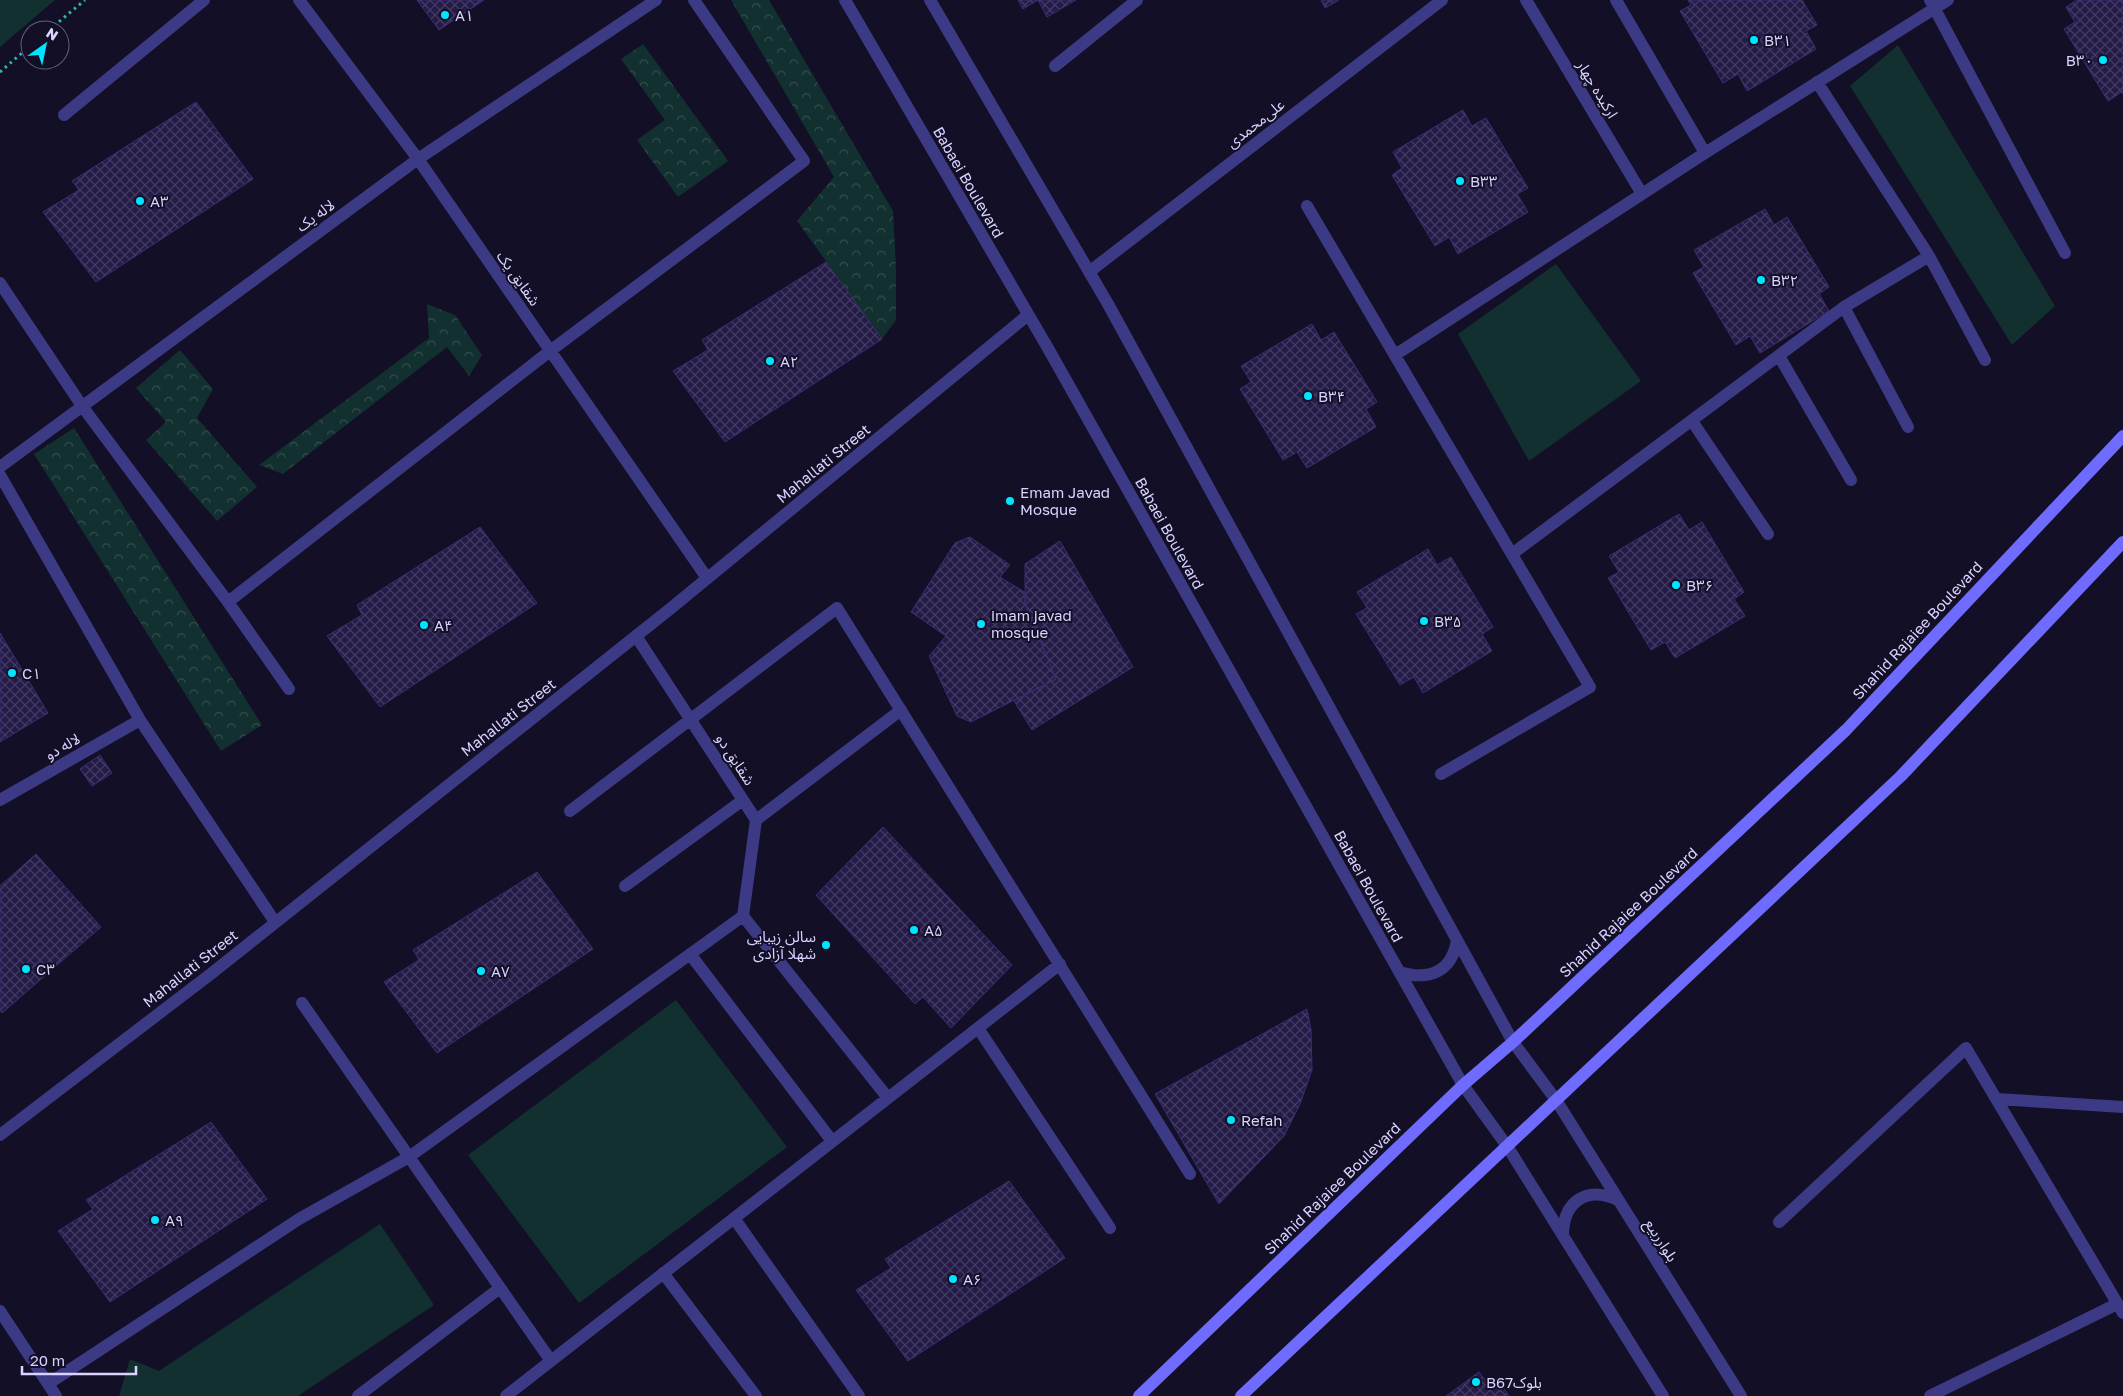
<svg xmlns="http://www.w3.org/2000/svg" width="2123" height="1396" viewBox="0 0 2123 1396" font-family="'Golos Text','Noto Sans Arabic',sans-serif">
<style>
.green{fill:#12302f}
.forest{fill:url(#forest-crowns)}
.building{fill:url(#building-cross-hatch);stroke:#3b2d73}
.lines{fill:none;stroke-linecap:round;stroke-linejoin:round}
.path{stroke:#2fb8b0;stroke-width:3;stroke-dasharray:2.5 4;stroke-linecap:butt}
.minor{stroke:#3d3a85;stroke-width:12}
.tertiary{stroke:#3d3a85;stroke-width:12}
.secondary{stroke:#6f6bff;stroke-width:12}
.poi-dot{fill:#00e5ff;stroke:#130f26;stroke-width:2}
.labels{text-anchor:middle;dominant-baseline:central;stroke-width:4;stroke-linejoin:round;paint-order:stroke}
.poi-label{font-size:15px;fill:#d9d4ff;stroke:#130f26;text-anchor:start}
.street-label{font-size:15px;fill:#d9d4ff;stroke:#130f26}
</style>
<defs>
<pattern id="forest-crowns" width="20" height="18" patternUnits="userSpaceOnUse" patternTransform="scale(1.25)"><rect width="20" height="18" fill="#12302f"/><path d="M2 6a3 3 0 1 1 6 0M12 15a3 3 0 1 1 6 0" fill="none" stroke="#344d4e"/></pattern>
<pattern id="building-cross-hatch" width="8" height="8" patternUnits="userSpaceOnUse" patternTransform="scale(1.25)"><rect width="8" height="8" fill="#241b47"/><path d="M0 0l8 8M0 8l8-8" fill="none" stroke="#433b63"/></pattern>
</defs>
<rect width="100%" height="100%" fill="#130f26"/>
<path class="green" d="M0,0H55L0,47Z
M1898,45L2055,306L2012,345L1850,86Z
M1556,264L1641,381L1529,461L1458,334Z
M676,1000L787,1147L579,1303L468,1155Z
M380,1224L434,1305L298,1396H119L130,1359L159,1371Z"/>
<path class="forest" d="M731,0H769L893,211L896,268V320L882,339L797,221L834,177Z
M643,44L728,161L678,197L637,140L665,120L621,59Z
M427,304L455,315L482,355L469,376L447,347L283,474L259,465L429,338Z
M180,350L213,389L197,418L257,487L217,521L146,440L166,422L136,388Z
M74,428L262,725L221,751L34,454Z"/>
<path class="building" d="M417,0H484L439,30Z
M1018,0H1076L1047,17L1038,0L1023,9Z
M1321,0H1339L1325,8Z
M1688,0H1802L1817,25L1806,31L1816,49L1747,91L1738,74L1723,83L1680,11L1691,5Z
M2077,0H2123V94L2122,92L2108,101L2064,29L2075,22L2066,7Z
M196,102L253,179L96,282L43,212L79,190L72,181Z
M1463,110L1472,126L1486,118L1528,188L1517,194L1528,212L1458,254L1449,237L1435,246L1392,175L1402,168L1393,152Z
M1765,209L1774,225L1787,217L1829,287L1819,294L1829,311L1760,353L1750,336L1736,345L1693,273L1704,267L1694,250Z
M826,262L882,339L725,442L673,371L708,350L702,340Z
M1312,324L1321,340L1334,332L1377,402L1366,409L1376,427L1307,468L1297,452L1283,460L1240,389L1251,382L1241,366Z
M1679,514L1689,530L1702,522L1744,592L1734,599L1745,616L1675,658L1665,642L1651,650L1608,578L1619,572L1609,556Z
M480,527L537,603L380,707L327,636L362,615L357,605Z
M970,537L1010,565L1000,577L1026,593L1025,603L1056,679L971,722L957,716L929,656L946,636L911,612L955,543Z
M1060,541L1133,667L1032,730L1014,701L1056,679L1025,603V564Z
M1428,549L1437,565L1451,557L1493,627L1482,634L1492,651L1423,693L1414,677L1400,685L1356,614L1367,608L1357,592Z
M0,633L48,713L0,742Z
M100,755L112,773L92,786L80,769Z
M883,827L1012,965L951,1028L923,997L915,1004L816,895Z
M36,854L101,927L2,1013L0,1010V886Z
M537,872L593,949L437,1053L384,982L419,960L413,950Z
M1307,1009L1311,1030L1312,1070L1300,1104L1284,1136L1219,1204L1155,1094Z
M211,1122L267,1199L110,1302L58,1231L93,1209L86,1200Z
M1009,1181L1065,1258L908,1361L856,1290L891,1268L885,1259Z
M1479,1372L1489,1385L1497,1379L1509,1396H1446Z"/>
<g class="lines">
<path class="path" d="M49,30L85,0
M0,72L30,46"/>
<path class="minor" d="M299,0L418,159L707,578
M1526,0L1642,194
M1616,0L1705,153
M1930,0L2065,253
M1055,66L1137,0
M1817,82L1929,256L1985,360
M64,115L204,0
M1307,206L1590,687L1441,774
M0,283L82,406L228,602L289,689
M1844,307L1908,427
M1395,355L1705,153L1948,0
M1779,356L1851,480
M1692,421L1768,534
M0,467L418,159L656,0
M0,475L140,720L275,922
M1512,554L1844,307L1929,256
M228,602L550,351L804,161L694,0
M636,636L756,820L743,916
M0,800L140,720
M570,811L837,608L1190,1174
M756,820L901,710
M625,886L743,800
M743,916L888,1098
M690,954L832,1141
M302,1003L551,1361
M978,1028L1110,1228
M1997,1099L2123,1107
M1556,1100L1741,1396
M1507,1146L1663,1396
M734,1218L859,1396
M1779,1222L1966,1048L2123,1313
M1563,1234C1564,1200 1588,1186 1618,1200
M663,1273L756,1396
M0,1311L56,1396
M48,1384L299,1219L409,1157L743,916
M358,1396L500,1288
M506,1396L1060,964
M1930,1396L2117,1304"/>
<path class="tertiary" d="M845,0L1049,350L1463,1085L1507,1146
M930,0L1108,304L1513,1042L1556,1100
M1089,272L1442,0
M1399,972C1429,981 1452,972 1457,940
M0,1135L212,973L670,609L1028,315"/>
<path class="secondary" d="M1139,1396L1463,1085L1513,1042L1846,730L2123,436
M1241,1396L1901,776L2123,542"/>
</g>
<g class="poi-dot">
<circle cx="445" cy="15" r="5"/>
<circle cx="1754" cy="40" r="5"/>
<circle cx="2103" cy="60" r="5"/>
<circle cx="1460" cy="181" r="5"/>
<circle cx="140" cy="201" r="5"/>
<circle cx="1761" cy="280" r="5"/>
<circle cx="770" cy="361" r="5"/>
<circle cx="1308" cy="396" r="5"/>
<circle cx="1010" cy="501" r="5"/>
<circle cx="1676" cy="585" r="5"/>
<circle cx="1424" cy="621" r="5"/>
<circle cx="981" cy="624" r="5"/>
<circle cx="424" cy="625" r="5"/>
<circle cx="12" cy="673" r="5"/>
<circle cx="914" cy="930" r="5"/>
<circle cx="826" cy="945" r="5"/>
<circle cx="26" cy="969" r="5"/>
<circle cx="481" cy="971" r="5"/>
<circle cx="1231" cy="1120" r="5"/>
<circle cx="155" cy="1220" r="5"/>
<circle cx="953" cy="1279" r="5"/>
<circle cx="1476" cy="1382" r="5"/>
</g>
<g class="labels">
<g class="poi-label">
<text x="455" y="15">A۱</text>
<text x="1764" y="40">B۳۱</text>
<text x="2093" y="60" text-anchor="end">B۳۰</text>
<text x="1470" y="181">B۳۳</text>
<text x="150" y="201">A۳</text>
<text x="1771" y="280">B۳۲</text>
<text x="780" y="361">A۲</text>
<text x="1318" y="396">B۳۴</text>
<text x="1020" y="492">Emam Javad<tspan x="1020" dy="17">Mosque</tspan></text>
<text x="1686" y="585">B۳۶</text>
<text x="991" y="615">imam javad<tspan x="991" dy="17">mosque</tspan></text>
<text x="1434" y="621">B۳۵</text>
<text x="434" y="625">A۴</text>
<text x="22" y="673">C۱</text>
<text x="924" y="930">A۵</text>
<text x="816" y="936" text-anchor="end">سالن زیبایی<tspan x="816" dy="17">شهلا آزادی</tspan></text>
<text x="36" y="969">C۳</text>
<text x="491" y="971">A۷</text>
<text x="1241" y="1120">Refah</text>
<text x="165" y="1220">A۹</text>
<text x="963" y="1279">A۶</text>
<text x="1486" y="1382">B67بلوک</text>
</g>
<g class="street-label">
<text transform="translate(1598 89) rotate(59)">ارکیده چهار</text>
<text transform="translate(1255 123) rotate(-38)">علی‌محمدی</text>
<text transform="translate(969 182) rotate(60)">Babaei Boulevard</text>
<text transform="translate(315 215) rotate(-36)">لاله یک</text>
<text transform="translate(519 278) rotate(55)">شقایق یک</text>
<text transform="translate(823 463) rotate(-39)">Mahallati Street</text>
<text transform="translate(1170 533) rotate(61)">Babaei Boulevard</text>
<text transform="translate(1917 630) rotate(-47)">Shahid Rajaiee Boulevard</text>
<text transform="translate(508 717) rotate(-38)">Mahallati Street</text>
<text transform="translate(62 746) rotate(-30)">لاله دو</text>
<text transform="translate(736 759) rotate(57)">شقایق دو</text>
<text transform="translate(1369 886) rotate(61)">Babaei Boulevard</text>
<text transform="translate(1628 912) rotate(-43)">Shahid Rajaiee Boulevard</text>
<text transform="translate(190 968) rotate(-38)">Mahallati Street</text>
<text transform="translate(1332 1188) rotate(-44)">Shahid Rajaiee Boulevard</text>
<text transform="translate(1662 1240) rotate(58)">بلوارربیع</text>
</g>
</g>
<g transform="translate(45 45) rotate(33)"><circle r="24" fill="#130f26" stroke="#625e7d"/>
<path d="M0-4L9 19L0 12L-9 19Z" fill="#00e5ff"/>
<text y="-8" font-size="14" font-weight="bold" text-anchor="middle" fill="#d9d4ff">N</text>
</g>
<path d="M22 1366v8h114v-8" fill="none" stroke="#d9d4ff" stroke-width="2.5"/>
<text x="30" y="1366" font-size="15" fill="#d9d4ff" stroke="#130f26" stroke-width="4" paint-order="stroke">20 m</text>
</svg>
